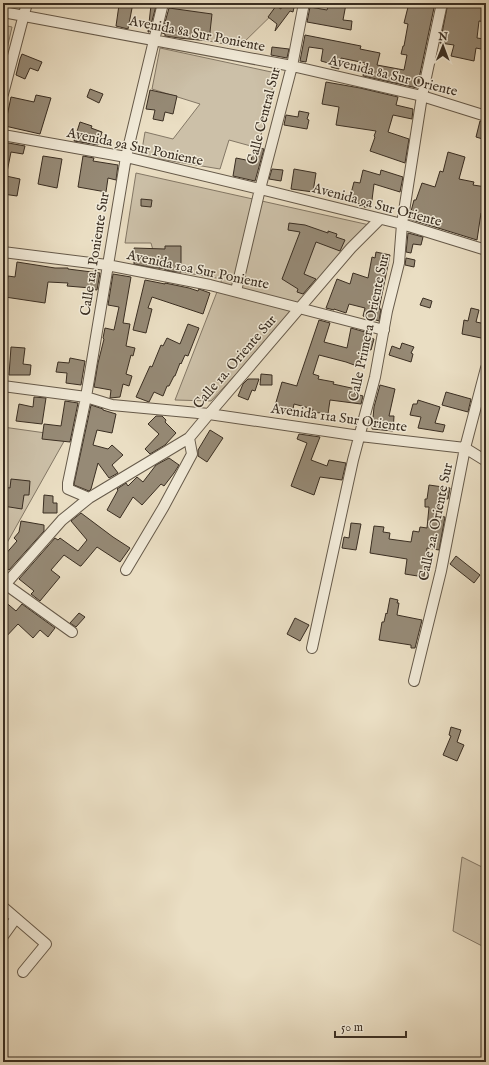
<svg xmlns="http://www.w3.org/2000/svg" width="489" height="1065" viewBox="0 0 489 1065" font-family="'IM FELL English',serif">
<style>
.green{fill:#ccc0a8;stroke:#837765}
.building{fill:#968a76;stroke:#3a2e22}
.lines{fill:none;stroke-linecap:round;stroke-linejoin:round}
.street-casing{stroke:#665a4a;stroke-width:12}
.street{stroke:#f1ead8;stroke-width:10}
.labels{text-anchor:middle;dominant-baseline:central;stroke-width:3;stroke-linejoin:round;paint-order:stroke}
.street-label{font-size:14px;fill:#3a2e22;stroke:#f1ead8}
</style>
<rect width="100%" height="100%" fill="#eadec3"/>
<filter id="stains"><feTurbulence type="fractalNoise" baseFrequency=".005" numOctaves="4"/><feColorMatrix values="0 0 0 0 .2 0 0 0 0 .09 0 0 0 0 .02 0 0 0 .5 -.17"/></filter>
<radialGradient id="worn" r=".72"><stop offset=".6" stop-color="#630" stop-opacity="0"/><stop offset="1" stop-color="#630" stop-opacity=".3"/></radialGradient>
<path class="green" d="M171,3H284L239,47L165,32Z
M3,25L12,27L3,67Z
M160,48L276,73L258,148L229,140L220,169L141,156L145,132L173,139L200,104L152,89Z
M136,173L374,226L211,401L175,400L222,279L158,268L151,243H125Z
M3,427L67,436L3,550Z
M462,857L486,869V948L453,931Z"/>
<path class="building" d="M121,3H133L128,29L116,26L119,5H121Z
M282,3H295L293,12L290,11L275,31L277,24L268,17L276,6L281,9Z
M329,3H339L346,4L343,20L352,21L351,30L307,22L310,7L327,10Z
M409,3H435L417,88L363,76L365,63L341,58L339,69L331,67L332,64L321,61L323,49L309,47L306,62L300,61L305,35L361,46L360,49L380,53L377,65L404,70L407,55L401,54L403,46H404L408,24L404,23Z
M448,3H486V22L479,21L477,38L484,39V40H486V50L476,48L474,61L451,56L454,45L440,43Z
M151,5L156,6L149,32H148Z
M169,8L212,14L209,41L179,38L165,36V34L162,33Z
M272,47L289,49L287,58L271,55Z
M22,54L42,62L38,71L30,68L25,79L16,75L20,59Z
M326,82L360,88L398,97L396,105L413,109L412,119L393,115L388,132L409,139L405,163L370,151L375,137L374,136L376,131L336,125L339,107L322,104Z
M90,89L103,94L99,103L87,97Z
M150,90L177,96L173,114L165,112L163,121L153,119L155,110L146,109Z
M36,95L51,98L40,134L5,126L11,97L34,102Z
M299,111L309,113L307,119L309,120L307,129L284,125L286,115L298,117Z
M480,121L486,122V140L476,137Z
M80,122L92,126L91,128L102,132L98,145L74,141Z
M3,142L25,146L23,154L11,152L7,172H3Z
M254,147L264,149L255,181L233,176L236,158L251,161Z
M448,152L465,157L459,179L474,182L473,185L486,187V214L481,213L477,240L409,219L414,200H416L422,183L435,187L440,171L443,172Z
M43,156L62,159L57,188L38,184Z
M83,156L94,158L93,161L118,165L116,180L108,178L106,192L78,187Z
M272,169L283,170L281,181L269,179Z
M294,169L316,173L313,192L291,189Z
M363,170L380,175L381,170L403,177L400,192L374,184L371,208L364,207V205L349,201L354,182L360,183Z
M6,176L20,179L17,196L3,194Z
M141,199L152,200L151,207L141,206Z
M289,223L305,225L328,233V231L337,234L336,237L345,240L340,251L316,242L304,274L316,279L303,294L297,292L298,289L282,279L300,232L288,230Z
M408,233L423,237L421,245L413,244L411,253L406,252Z
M165,246H181V272H175L165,270V268H154L134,264V248L165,249Z
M376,252L390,255L379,309H381L379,321L363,316L365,308L349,304L346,313L334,309V310L326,308L337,279L350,284L353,273L368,278L372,257L375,258Z
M406,258L415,260L414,267L405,265Z
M17,262L55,268H68V269L100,273L97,290L91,289V288L67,286L68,283L48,282L45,303L5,297L8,276L15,277Z
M113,274L131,277L123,323L130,324L126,346L135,348L133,356L131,355L126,374L132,376L129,386L123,384L120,397L110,398L111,390L94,387L98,363L104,339L103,338L105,328L114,330L119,307L108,305Z
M145,280L165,284V283L189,288L198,291L199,289L210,293L203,314L152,297L148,308L152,309L146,333L133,330Z
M423,298L432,301L430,308L420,305Z
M471,308L479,310L476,322L486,324V339L462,334L464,320L468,321Z
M319,320L330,323L324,342L347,348L351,328L365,332L364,336L374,339L371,350L364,348L357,366L346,362L319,355L313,374L319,376L318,379L334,382L333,384L356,389L355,394L363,396L361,404L330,400L328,414L312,412L313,409L294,404L292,414L274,409L282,382L297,386V385Z
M188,324L199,328L188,356L185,355L181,364L180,363L175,376H174L169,386H167L163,396L154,392L149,402L136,397L150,366L152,367L161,345L163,346L167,338L180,344Z
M402,343L414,347L411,353L413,354L411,362L389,355L392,346L400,349Z
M11,347L25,348L23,364L31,365L30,375H9Z
M70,358L85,361L81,385L66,383L67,373L56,372L58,362L69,363Z
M261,374L272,375V385H260Z
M248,379H259L255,391L252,390L248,400L238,396L243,384Z
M380,385L395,389L389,416H394L393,431L372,429L374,407Z
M446,392L471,399L468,412L442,405Z
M34,397L46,398L42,424L16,421L19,404L33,407Z
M418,400L440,407L435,423L445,425L443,432L418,428L421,417L410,415L413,404H417Z
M65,401L78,403L70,442L42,439L44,424L61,426Z
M91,405L103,409V410L116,414L112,433L97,430L93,445L108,449L112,445L123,455L112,465L118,473L109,478L98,463L91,489L89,491L74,485V484Z
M156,416H162L166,420L165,422L176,433L165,445L150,454L145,449L159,434L148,424Z
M210,430L223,438L207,462L198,456V450Z
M299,434L320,437L311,460L327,466L329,460L346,463L342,480L320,477L314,495L291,486L307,443L297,439Z
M169,458L179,465L174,473L164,486L161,484L142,505L133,497L120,518L107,510L118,490L117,489L126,483L128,486L137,477L143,482L156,465Z
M11,479L30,481L29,495H24L22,509L3,506V487L10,488Z
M429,485L450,488L448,499L440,498L438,516L445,517L439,550L427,548L424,577L405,574L407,559L370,553L374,526L384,527L383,532L390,533L389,539L411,542L413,531L419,532L420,527L427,528L429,507H425V499H427Z
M44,495L53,496V503H57V513H43Z
M81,513L113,537L130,548L120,562L97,547L81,566H80L64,555L51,570L60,577L40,601L31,594L34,591L19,579L55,538L58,540L60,538L78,551L87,540L71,521Z
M21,521L44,525V531L9,570L3,565V557L17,541L14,538L19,532Z
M351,523L361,524L356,550L342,548L344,537L349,538Z
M456,556L480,575L474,583L450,564Z
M390,598L398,600L397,603H399L397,615L422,620L415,648H411V645L379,640L382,622H384L386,613L387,614Z
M3,600L16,611L22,604L55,628L48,637L40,630L33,638L18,624L3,640Z
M79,613L85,617L76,627L70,623Z
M295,618L309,625L300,641L287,634Z
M451,727L461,730L457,742L464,745L457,761L443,755L451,736L449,735Z"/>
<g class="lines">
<g class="street-casing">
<path id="street" d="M3,12L292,66L422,96L486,116
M3,94L27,3
M3,135L126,157L260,189L402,224L486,250
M3,252L107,265L210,285L384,330
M236,291L260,189L292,66L304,3
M3,386L86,397L112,405L209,414L360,436L465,448L486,461
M89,498L68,489V483L86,397L126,157L163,3
M126,570L163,508L192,454L189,438
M5,584L72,632
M3,587L62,520L89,498L189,438L209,414L351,248L380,219
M312,648L353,460L375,377L387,311L399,263L402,224L422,96L442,3
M414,681L441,571L465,448L486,368
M3,907L46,944L23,972
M3,936L16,918"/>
</g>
<use href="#street" class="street"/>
</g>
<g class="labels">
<g class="street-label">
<text transform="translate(197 34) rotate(11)">Avenida 8a Sur Poniente</text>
<text transform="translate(393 76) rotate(14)">Avenida 8a Sur Oriente</text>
<text transform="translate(264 116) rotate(-76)">Calle Central Sur</text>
<text transform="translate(135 147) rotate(12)">Avenida 9a Sur Poniente</text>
<text transform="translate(377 205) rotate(15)">Avenida 9a Sur Oriente</text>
<text transform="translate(95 254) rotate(-81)">Calle 1a. Poniente Sur</text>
<text transform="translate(198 270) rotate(12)">Avenida 10a Sur Poniente</text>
<text transform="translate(369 328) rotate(-78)">Calle Primera Oriente Sur</text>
<text transform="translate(235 362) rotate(-49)">Calle 1a. Oriente Sur</text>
<text transform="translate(339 418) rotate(8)">Avenida 11a Sur Oriente</text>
<text transform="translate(436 522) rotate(-78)">Calle 2a. Oriente Sur</text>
</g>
</g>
<rect width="489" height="1065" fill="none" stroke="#eadec3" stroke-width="16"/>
<rect x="4" y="4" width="481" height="1057" fill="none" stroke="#3a2e22" stroke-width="2"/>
<rect x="8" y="8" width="473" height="1049" fill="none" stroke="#3a2e22"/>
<g transform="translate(443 46) rotate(1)" stroke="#f1ead8" stroke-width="3" paint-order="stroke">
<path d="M0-3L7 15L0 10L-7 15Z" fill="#3a2e22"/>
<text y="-6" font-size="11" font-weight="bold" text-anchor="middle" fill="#3a2e22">N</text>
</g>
<path d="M335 1031v6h71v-6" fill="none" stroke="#3a2e22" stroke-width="2"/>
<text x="341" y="1031" font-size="12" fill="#3a2e22" stroke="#f1ead8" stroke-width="3" paint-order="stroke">50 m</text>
<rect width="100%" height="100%" filter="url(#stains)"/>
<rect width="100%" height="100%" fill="url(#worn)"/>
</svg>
